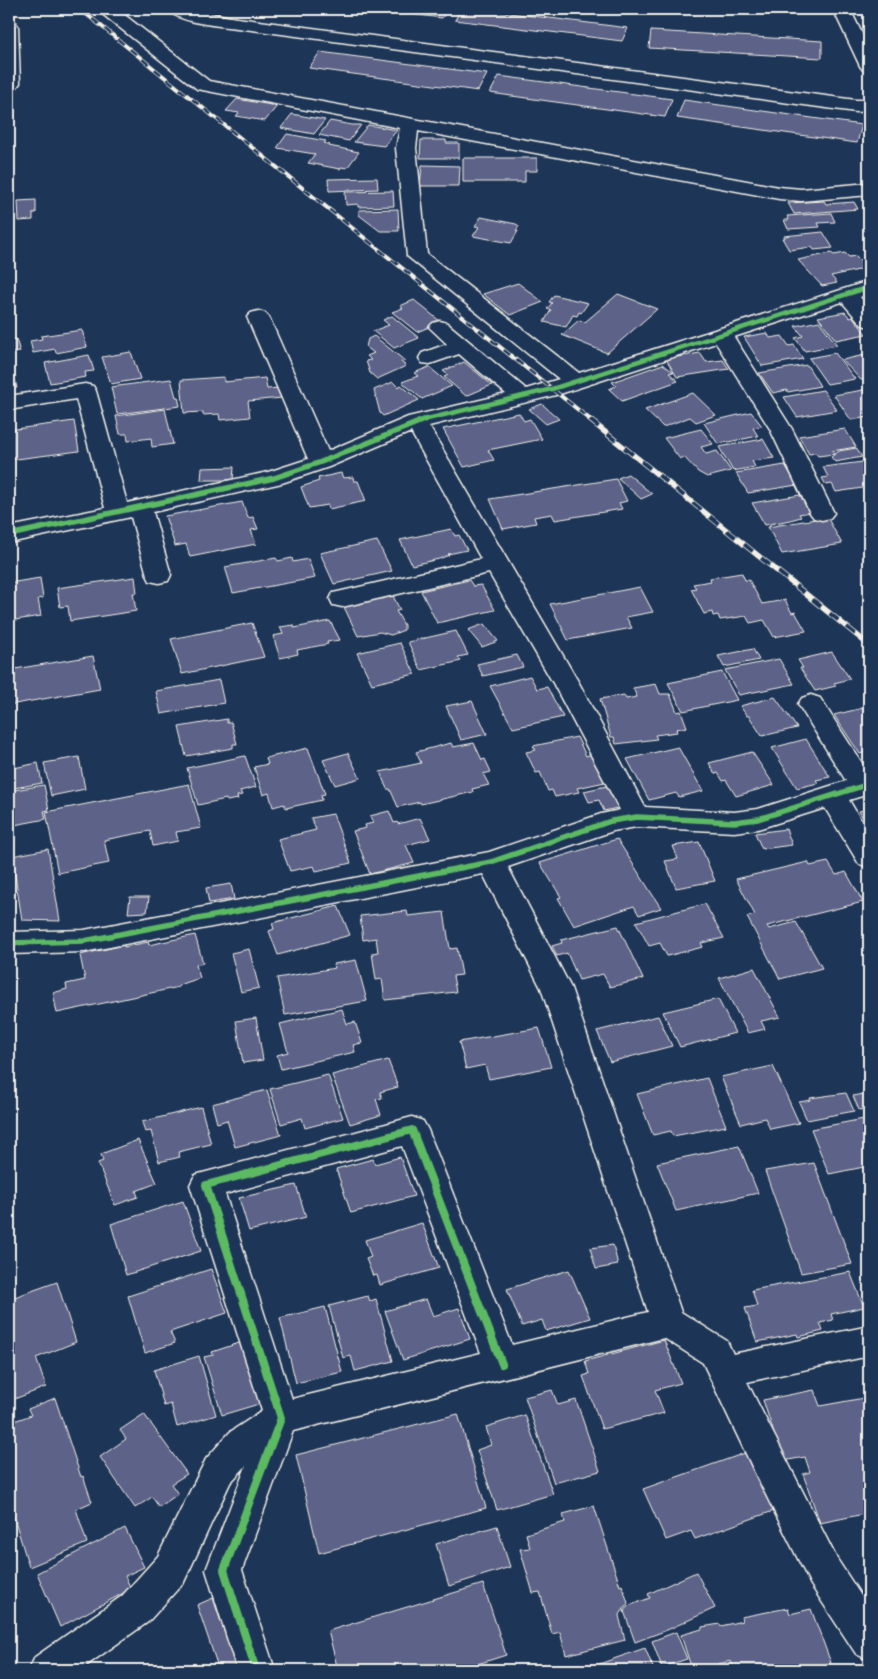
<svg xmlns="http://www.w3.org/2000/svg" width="878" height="1679" viewBox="0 0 878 1679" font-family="'Comic Neue',sans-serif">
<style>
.building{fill:#5d6288;stroke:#f4f1e8}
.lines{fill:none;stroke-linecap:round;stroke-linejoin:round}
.minor-casing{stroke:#f4f1e8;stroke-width:3}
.minor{fill:#1d3557;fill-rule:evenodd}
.rail-far1-casing{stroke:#f4f1e8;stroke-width:4}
.rail-casing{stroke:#f4f1e8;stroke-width:5.5}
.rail-far1{stroke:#1d3557;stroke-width:2.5;stroke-dasharray:8;stroke-linecap:butt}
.rail{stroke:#1d3557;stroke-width:4;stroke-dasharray:11;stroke-linecap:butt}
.cycleway-far2-casing{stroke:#1d3557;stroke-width:7}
.cycleway-far1-casing{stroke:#1d3557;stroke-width:9}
.cycleway-casing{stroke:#1d3557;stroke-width:11}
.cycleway-far2{stroke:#5cba63;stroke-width:4.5}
.cycleway-far1{stroke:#5cba63;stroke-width:5.5}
.cycleway{stroke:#5cba63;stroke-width:8}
</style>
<rect width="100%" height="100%" fill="#1d3557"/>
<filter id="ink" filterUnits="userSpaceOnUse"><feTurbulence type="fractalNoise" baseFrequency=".02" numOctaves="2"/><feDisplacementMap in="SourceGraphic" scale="10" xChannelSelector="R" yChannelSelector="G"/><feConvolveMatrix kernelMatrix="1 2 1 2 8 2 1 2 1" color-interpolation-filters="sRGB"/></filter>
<g filter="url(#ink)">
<path class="building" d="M370,9H448L442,18Z
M461,9H478L628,28L622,41L455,20Z
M651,31L822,41V58L649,48Z
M320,52L487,74L478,91L309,68Z
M499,76L672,99L665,117L490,93Z
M237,99L277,106L265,121L236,116L239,113L226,111Z
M684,100L862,125L857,143L677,118Z
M292,114L325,120L314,134L281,128Z
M330,121L352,125H361L349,141L319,135Z
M368,125L397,130L384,146L354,142Z
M287,134L326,141L324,143L330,145L329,146L359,152L347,168L341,167L340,169L308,163L315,154L277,148Z
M421,140H446V143H459V158H420Z
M463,158H537V171H525V182H463Z
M422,165L460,166L459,186H420Z
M377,178L378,189L329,191L328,179Z
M393,191L394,206L358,207V204L346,205L345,192Z
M36,200V213H33V220L19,221L18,201Z
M824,201L826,204L854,202L858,209L794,214L788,203Z
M398,209L399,231H380L359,215V210Z
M831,213L835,222L818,223L820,227L788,229L784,220H789L787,216Z
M481,217L516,224L519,226L516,231H518L511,243L473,236L479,227L475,226Z
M823,232L833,248L814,250L812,247L789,250L782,238H785L784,236Z
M831,253L834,255L845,253L849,257L856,256L868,268L831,276L837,283L822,286L798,260Z
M518,283L543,302L510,315L483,294Z
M618,294L657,309L607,353L562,335L579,320L585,322Z
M554,295L588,303L581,313L579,312L577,316L573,315L566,327L544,322L551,310L547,309L552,303L549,302Z
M414,300L441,322L417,332L392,312L403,308L400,306Z
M845,312L850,318L853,317L866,334L836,340L818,317Z
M392,316L419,338L394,348L373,331L389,325L383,320Z
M819,321L837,345L805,351L795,338L803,336L795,326Z
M82,330L87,347L56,353L55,349L33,353L30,341L42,339L41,336Z
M767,333L770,338L782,336L789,346L794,345L803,359L762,366L744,337Z
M374,336L405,361L401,362L406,366L377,379L370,373L366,361L371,360L367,356L374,353L366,347L368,339Z
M16,339L20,352L12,353L13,356L9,357V340Z
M131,352L140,379L111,384L102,357Z
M700,353L706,362L723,360L729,369L677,377L666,359Z
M835,353L855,379L827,384L809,358Z
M89,355L94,371L85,372L86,377L50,383L45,363Z
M865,355L869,361V379L861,380L842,360Z
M464,362L492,385L466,396L444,377L448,375L443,371Z
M663,364L673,372L669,373L678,381L622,401L609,389L616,386L612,382Z
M807,365L820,386L788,392L787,390L773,393L759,373Z
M429,367L452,386L422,399L402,382L418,376L414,373Z
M9,368H12L17,388L9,389Z
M224,377V382L265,378L267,389L280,388L282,398L248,401L250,417L220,420L219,414L203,415V412L184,413L181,380Z
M171,379L176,397H178L180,406L117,414L111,387Z
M393,382L398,387L401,385L419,400L383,416L380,413L374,390Z
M869,389V417L851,420L834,395Z
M823,390L837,410L797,417L784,397Z
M693,393L716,415L696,422L690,417L663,427L645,410Z
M542,404L559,419L546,424L529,409Z
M165,409L173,444L152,447L151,438L128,441L127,434H120L116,416Z
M751,412L762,426L753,428L758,436L718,444L704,423Z
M519,413L524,421L530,419L542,439L488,450L494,460L464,467L443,429Z
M74,421L79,451L9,460V430Z
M701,429L713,444L701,447L706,454L717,451L731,471L707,477L698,472L684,457L680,459L664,438Z
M845,429L856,447L832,451L834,454L818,456L816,453L809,454L799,436Z
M763,439L774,458L752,461L755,467L733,471L719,447Z
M856,448L862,457L835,462L831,457L839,451Z
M863,462L869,474V487L836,492L832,484L826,485L822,478L828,477L823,467Z
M785,465L797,485L748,493L736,473Z
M234,467L233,480H201L202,468Z
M341,473L343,478L353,477L354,481H358L366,501L329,509L328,505L309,508L301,487L319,481L318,478Z
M628,474L652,494L641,499L618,478Z
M616,479L627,501L619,503L622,509L555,520L552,514L534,517L536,523L503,529L490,499Z
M800,495L811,512L799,514L801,517L790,520L765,525L752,503Z
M242,502L248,518L253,517L258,529L251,530L256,544L190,557L186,544L175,546L165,516Z
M827,517L842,544L782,554L768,527Z
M451,529L455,536L459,535L467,550L448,554L449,555L439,559L412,565L400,540Z
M377,541L392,571L334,584L320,553Z
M276,558L278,561L292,558L293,562L308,559L315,578L233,593L225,567Z
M742,573L745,580H749L762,604L785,600L792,613L795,612L806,631L774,637L764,620L750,623L746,616L720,620L718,615L713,616L712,612L704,614L691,589L696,588L693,584L711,581L710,578Z
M135,577L137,593H133L136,611L70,621L68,606L60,607L57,588Z
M40,578L43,598L38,599L41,616L9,621V583Z
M469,580L473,586L481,585L495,610L437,623L421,591Z
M640,587L653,612L626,617L632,628L568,640L550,604Z
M393,596L400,610L396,611L404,625V630L391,635L380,632L358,636L344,607Z
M330,621L340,640L327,642L328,644L297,650L298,654L280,658L273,636L283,634L280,627L294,625V628Z
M252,623L264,657L182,674L171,639Z
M484,624L498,641L482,647L468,630Z
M456,631L468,655L458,657L461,661L421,670L408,642Z
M400,643L415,674L372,684L357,653Z
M753,649L759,660L724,667L718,656Z
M832,652L850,679L834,683L836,686L815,691L800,668H803L798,660Z
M517,655L523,667L483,676L477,664Z
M93,656L100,689L9,705V670Z
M779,659L794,684L739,695L725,670Z
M722,672L737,700L683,711L668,683Z
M530,676L537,689L547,687L563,717L513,728L490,686Z
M219,680L224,703L161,714L156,691Z
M656,684L660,694H670L677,712L681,711L687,727L676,729L677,732L655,735L657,739L616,744L614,737H611L600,699L624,695L626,699L637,697L633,688Z
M775,697L797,728L762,736L749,716H747L740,706Z
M472,701L487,734L461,740L446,706Z
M867,707L869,710V751L860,754L834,715Z
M227,719V723L231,722L237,744H233V748L186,756L179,727Z
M577,737L586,756L592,754L605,782L577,788L579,792L555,797L552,790L548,791L540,772L536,773L526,752L536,750L533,746Z
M806,739L830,777L816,780L818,783L797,788L772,748Z
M451,743L453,747L474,743L482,760L485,759L491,772L483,774L489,785L472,789L473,792L421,804L420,802L398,807L390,789H387L380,772L421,763L416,752Z
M678,747L703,791L679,797L676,793L649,800L627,759Z
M308,748L325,794L321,795L322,800L286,808L284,804L273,807L269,793L263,795L254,767L268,764L266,758Z
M752,752L774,785L736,796L726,780L723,781L718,773L715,774L709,763Z
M348,753L360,778L335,785L323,760Z
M245,756L256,787L240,791L242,795L237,796L238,799L227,801L226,799L198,805L187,768Z
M79,757L85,789L51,796L44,763Z
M38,763L42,783L9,789V769Z
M189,784L201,828L176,832L178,841L153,846L150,831L104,840L109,863L58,873L46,812Z
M44,785L49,810L44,811L46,819L9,826V791Z
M611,785L622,807L604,811L599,800L589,802L584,791Z
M869,809V828L859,811Z
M389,811L394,823L397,822L398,824L420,818L430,839L406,845L414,863L370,874L353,831L366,828L365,825L373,823L370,816Z
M333,814L351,863L316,871L314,866L290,871L278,839L316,830L311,818Z
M786,829L792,845L762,849L755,833Z
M617,839L661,908L639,915L634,906L574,926L558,898L561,897L540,863Z
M699,842L715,881L676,888L665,861L678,859L673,846Z
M48,849L60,921L22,920L12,856Z
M808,862L810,866L828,862L836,875L846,872L863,902L767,926L769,929L796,922L822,968L780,979L747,917L755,915L736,879Z
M231,884L234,899L209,903L206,888Z
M130,897H149L147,912L128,913Z
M705,904L724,938L701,943L703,947L667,956L660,943L649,946L636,922Z
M338,906L350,935L278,955L269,931L274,929L272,923Z
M407,911L408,916L444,912L450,949L457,948L462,975L453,976L456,992L385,1000L382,979L376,980L372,953L378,952L376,938L363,940L360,916Z
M618,926L643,979L610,987L603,974L579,980L567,953L557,956L552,946L562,943L561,940Z
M195,935L203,963L196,965L200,978L179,985V987L57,1013L53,993L67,989L66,984L85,980L80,955L124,945V947L148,942L149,945Z
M249,949L259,988L241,992L231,953Z
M356,960L367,1001L285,1015L277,978L335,968L334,964Z
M754,968L780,1017L761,1021L765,1029L748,1033L719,978Z
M718,999L735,1033L680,1047L663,1012Z
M342,1009L347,1024L355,1022L362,1043L353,1045L355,1052L281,1069L277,1055L288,1052L280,1024Z
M658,1016L672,1046L610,1062L597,1031Z
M256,1018L263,1060L243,1063L236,1021Z
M539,1028L551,1067L489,1079L485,1065L466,1069L459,1042Z
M388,1060L398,1087L380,1092L382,1098L376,1099L381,1115L350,1124L332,1075Z
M773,1066L799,1123L770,1129L765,1118L741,1124L721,1077Z
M328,1075L343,1118L305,1128L302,1118L281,1124L270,1089Z
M707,1078L726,1126L673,1136L671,1131L653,1135L637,1094Z
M267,1090L281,1135L235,1147L227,1120L217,1123L212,1104Z
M846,1093L854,1111L807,1120L799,1102L811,1100L810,1098Z
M869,1093V1108L859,1110L853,1096Z
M201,1107L211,1144L178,1152L180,1157L159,1162L151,1131L145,1132L142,1122Z
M869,1118V1166L829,1174L811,1129Z
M138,1140L157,1183L136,1191L138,1197L115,1205L98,1163L103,1161L101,1154Z
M739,1146L758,1193L676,1211L657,1163Z
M400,1157L414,1196L351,1213L336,1169L373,1159L375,1164Z
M814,1163L852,1264L801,1273L765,1171Z
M296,1185L306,1217L249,1231L239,1198Z
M183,1201L201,1251L126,1275L111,1224Z
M422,1223L439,1268L380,1285L377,1275L373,1276L366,1259L371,1257L365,1240Z
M613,1245L618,1265L596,1269L590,1248Z
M211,1269L227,1313L170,1332L175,1343L145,1353L128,1296Z
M569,1270L590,1318L546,1331L542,1320L522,1326L507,1289Z
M850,1272L864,1307L831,1314L833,1320L820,1323L823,1331L798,1337L797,1334L757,1342L745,1308L757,1306L752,1290Z
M57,1282L76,1342L36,1358L46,1387L9,1401V1299Z
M368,1296L370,1301L376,1299L393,1361L355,1371L351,1356L343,1358L329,1306Z
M426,1299L433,1316L459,1308L470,1339L403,1360L385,1311Z
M325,1307L342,1372L296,1383L280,1318Z
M664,1340L681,1383L655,1390L664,1413L602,1429L583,1376L589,1374L585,1361Z
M242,1342L262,1403L222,1415L204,1357L213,1355L212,1352Z
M199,1356L216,1415L177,1427L171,1404L164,1406L154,1370Z
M552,1390L558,1405L576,1400L600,1471L554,1483L525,1397Z
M814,1390L820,1406L864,1398L869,1413V1513L820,1523L803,1474L810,1472L805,1457L783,1461L763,1400Z
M55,1398L81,1477L83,1476L92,1502L76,1509L87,1543L29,1567L9,1501V1439L13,1437L9,1423L31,1415L28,1409Z
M144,1414L187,1474L171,1484L178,1494L159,1507L152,1497L135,1508L100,1457L126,1439L120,1430Z
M458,1414L486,1508L319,1553L296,1455Z
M525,1415L553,1494L497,1510L477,1450L491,1445L486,1427Z
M748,1452L776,1510L695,1539L691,1531L666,1540L643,1489Z
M594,1506L620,1586L622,1585L628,1603L619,1616L625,1640L566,1655L560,1632L552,1634L540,1592L533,1593L520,1549L530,1548L526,1534L565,1522L563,1514Z
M497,1526L510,1567L449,1586L436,1544Z
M125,1528L144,1567L125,1576L131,1589L60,1627L37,1573Z
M696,1572L715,1608L667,1630L635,1642L624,1611L628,1606L650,1598L648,1594Z
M483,1584L506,1655L459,1670H338L328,1631Z
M213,1598L237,1670H219L197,1605Z
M788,1608L790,1614L811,1609L831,1663L798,1670H734L731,1661L718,1664L719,1670H692L681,1635L702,1629V1627L720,1624L721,1626L742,1621L741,1617Z
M676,1632L687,1659L662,1667L652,1641Z
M645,1648L654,1670H582Z"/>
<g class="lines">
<g class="minor-casing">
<path id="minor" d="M99,9H117L209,81L779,187L801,189L869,183V195L801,201L779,199L418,131L416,148L427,254L579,373L869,281V294L860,297L869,308V327L862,325L842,302L734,337L792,429L834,513L830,518L822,520L814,518L810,513L770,429L716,343L560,394L429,426L579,683L645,807L734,812L758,809L846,781L798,704L802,698L811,695L820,698L869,774V794L849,800L869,834V867L859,864L825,808L758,829L734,832L637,827L613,831L508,867L571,988L681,1312L727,1341L733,1354L869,1326V1356L747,1382L837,1559L869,1608V1660L856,1654L811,1585L756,1475L703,1363L664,1338L293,1431L242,1570L275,1670H237L206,1570L246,1466L230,1483L184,1582L148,1622L80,1670H29L35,1657L122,1596L158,1556L206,1459L230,1432L262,1411L190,1185L195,1175L412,1117L423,1121L428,1130L512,1345L648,1312L541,988L483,874L84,952L9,954V932L84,930L489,852L601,814L620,810L553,683L489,573L342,607L333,605L330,599L333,593L342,591L481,559L411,432L329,467L282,483L153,512L171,575L168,581L159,583L150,581L147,575L131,517L9,543V527L105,508L76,399L9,410V396L85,384L93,386L96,391L127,503L268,472L308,459L247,317L251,313L258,311L265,313L269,317L328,451L408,417L506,394L459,354L430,364L422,363L419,358L422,353L447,344L429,327L433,323L440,321L447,323L526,389L559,379L407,256L396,148L400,128L197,89L101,13ZM402,1146L481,1353L292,1399L225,1194Z
M167,9C191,8 214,14 237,18L856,100H869V111L856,112L237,28C221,26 177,23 167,9Z
M833,9H850L869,48V71L863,70L860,66Z
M9,21L15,22L18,26L20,83L17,87L9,88Z"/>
</g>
<use href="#minor" class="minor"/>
<g class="rail-far1-casing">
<path id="rail-far1" d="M80,9L592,421"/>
</g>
<g class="rail-casing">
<path id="rail" d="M590,420L869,645"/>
</g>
<use href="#rail-far1" class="rail-far1"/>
<use href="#rail" class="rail"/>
<g class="cycleway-far2-casing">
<path id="cycleway-far2" d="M419,421L552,389L869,287"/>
</g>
<g class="cycleway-far1-casing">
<path id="cycleway-far1" d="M9,535L274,478L321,462L424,420
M9,943L84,941L491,862L611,821L637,817L734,822L758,819L869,784"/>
</g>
<g class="cycleway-casing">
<path id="cycleway" d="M256,1670L224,1570L281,1418L206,1185L412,1130L502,1364"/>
</g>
<use href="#cycleway-far2" class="cycleway-far2"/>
<use href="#cycleway-far1" class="cycleway-far1"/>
<use href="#cycleway" class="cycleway"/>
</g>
</g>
<rect width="878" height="1679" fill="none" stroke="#1d3557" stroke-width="30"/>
<rect x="15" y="15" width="848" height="1649" fill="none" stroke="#f4f1e8" stroke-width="2" filter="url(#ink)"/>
</svg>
